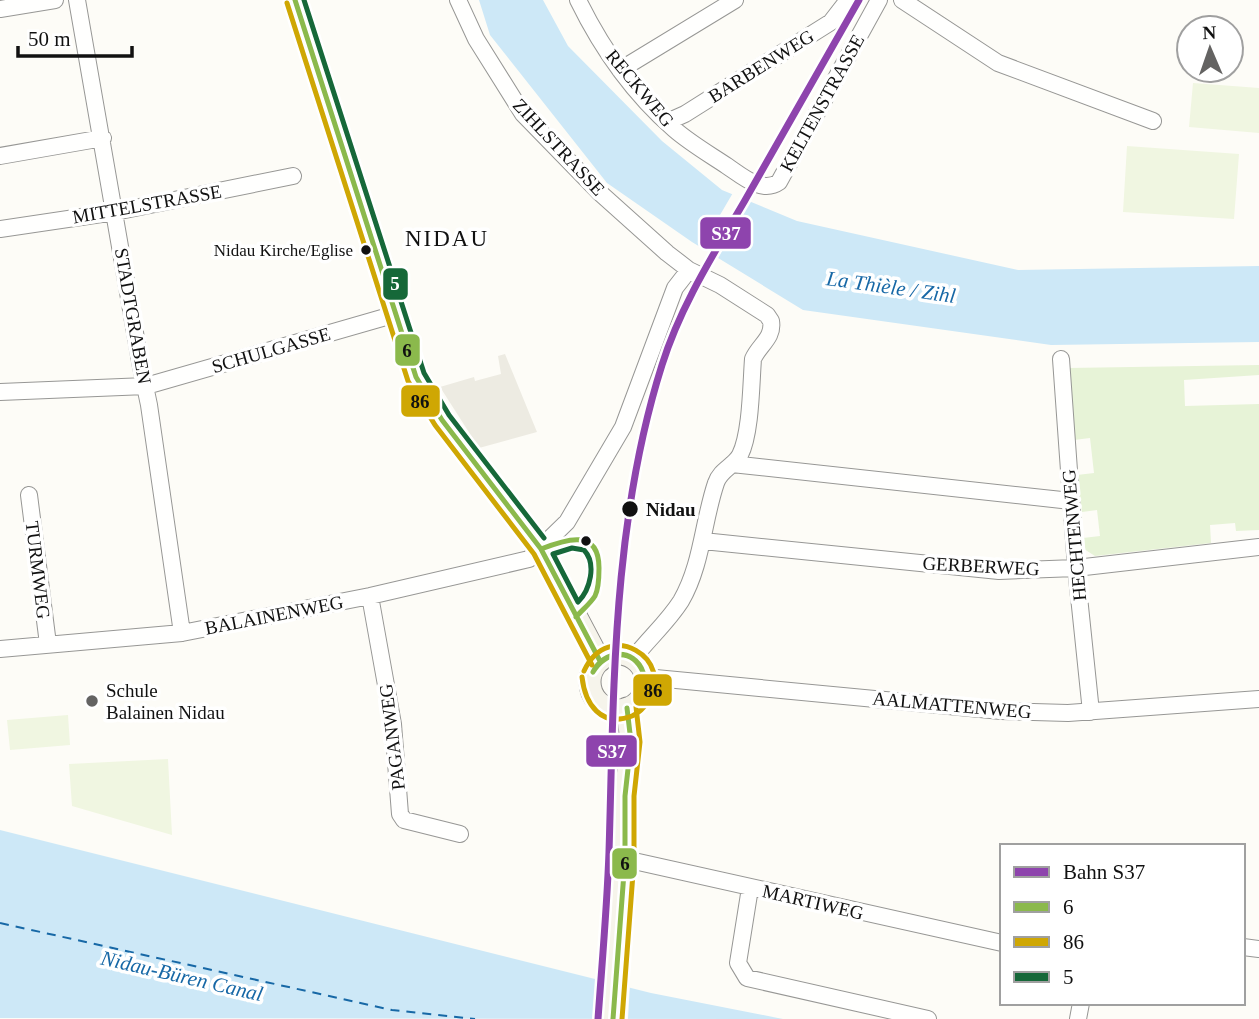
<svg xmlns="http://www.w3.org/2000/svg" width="1259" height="1019" viewBox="0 0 1259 1019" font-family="Georgia,serif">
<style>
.green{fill:#e7f3d7}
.pitch{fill:#f0f6e1}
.plaza{fill:#edebe2}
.water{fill:#cde8f7}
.pier{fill:#fdfcf7}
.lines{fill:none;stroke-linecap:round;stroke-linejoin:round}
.ferry{stroke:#1768a6;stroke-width:2;stroke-dasharray:9 7;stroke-linecap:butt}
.minor-casing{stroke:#979795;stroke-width:18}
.secondary-casing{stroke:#8e8d8b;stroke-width:23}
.minor{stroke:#fffffe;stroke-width:16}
.secondary{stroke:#f6f4eb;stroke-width:21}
.bus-1-casing{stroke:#fff;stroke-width:10}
.bus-2-casing{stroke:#fff;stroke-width:10}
.bus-3-casing{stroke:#fff;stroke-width:10}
.bus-1{stroke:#8bb94c;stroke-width:5}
.bus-2{stroke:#cfa703;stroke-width:5}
.bus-3{stroke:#166839;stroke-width:5}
.rail-1-casing{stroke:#fff;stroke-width:12}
.rail-1{stroke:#8e44ad;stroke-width:7}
.bus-dot{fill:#111;stroke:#fff;stroke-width:2.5}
.poi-dot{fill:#646362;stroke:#fff;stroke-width:2.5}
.labels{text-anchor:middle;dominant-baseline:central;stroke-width:7;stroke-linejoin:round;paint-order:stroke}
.bus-label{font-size:17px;fill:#111;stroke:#fff;text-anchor:end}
.street-label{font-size:19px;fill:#111;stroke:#fff}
.stop-label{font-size:19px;font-weight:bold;fill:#111;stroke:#fff;text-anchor:start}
.poi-label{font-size:19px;fill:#111;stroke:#fff;text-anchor:start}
.water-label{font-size:21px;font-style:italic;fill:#1768a6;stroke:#fff}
.quarter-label{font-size:23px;letter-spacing:2px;fill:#111;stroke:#fff}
.line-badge{stroke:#fff;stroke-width:2.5}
.badge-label{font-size:19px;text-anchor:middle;font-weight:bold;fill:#fff}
.pale-badge-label{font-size:19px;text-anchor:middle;font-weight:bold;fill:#111}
</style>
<rect width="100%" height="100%" fill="#fdfcf7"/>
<path class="green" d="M1259,365V375L1184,380L1185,406L1259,404V530L1236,531L1235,523L1210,525L1211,543L1095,556L1084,549L1083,538L1100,536L1097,510L1082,512L1077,475L1094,473L1090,438L1074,440L1068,368Z"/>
<path class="pitch" d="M1193,83L1259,88V133L1189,127Z
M1127,146L1239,154L1234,219L1123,212Z
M68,715L70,745L10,750L7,720Z
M168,759L172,835L72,806L69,764Z"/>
<path class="plaza" d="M505,354L537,432L479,448L440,387L474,377L475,381L501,374L498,356Z"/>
<path class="water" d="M479,0H543L568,46L662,141L722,190L797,221L1018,270L1259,266V342L1051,345L803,310L692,242L607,183L490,35Z
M0,830L651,993L783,1019L0,1018Z"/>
<path class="pier" d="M734,191L751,198L716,261L699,251Z
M596,975L630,984L628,1019H593Z"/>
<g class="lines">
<path class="ferry" d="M0,923L392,1010L475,1019"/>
<g class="minor-casing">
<path id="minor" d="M77,0L141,367L149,405L182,633
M458,0L476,39L523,114L599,192L667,253L689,270L720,285L767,315L771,321C774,338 759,345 753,359C751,385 751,433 740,455C734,466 720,470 716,483C703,521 702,565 681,601C667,623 648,639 633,659
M578,0C601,47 634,94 674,129C690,143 709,154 727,166C742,176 762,194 779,182L879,0
M902,0L998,63L1153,121
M0,9L55,0
M620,70L735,0
M667,122L685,114L831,22L848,0
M0,156L103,138
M0,229L115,212L293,176
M1061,359L1076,568L1091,712
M0,392L146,386L396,314
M732,464L1071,501
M29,495L48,644
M703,541L999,571L1076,568L1259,547
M370,596L393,724L400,814L404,820L460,834
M0,649L182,633L370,596L529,559L567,522L623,427L675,288L689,270
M645,677L1001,711L1068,713L1259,699
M625,859L1002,943
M750,888L738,963L747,978L928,1019
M1243,947L1259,949
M1078,1019L1081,1003"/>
</g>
<g class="secondary-casing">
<path id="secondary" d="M295,0L416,377L442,420L541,549L600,661
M590 682a28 28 0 1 1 56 0a28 28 0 1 1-56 0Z
M613,1019L625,859V796L631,742L627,708"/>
</g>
<use href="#minor" class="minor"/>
<use href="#secondary" class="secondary"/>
<g class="bus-1-casing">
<path id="bus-1" d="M295,0L416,377L442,420L541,549L600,661
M541,549C566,539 599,528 599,568C599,577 599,588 595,596C590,604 582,610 576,617
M593,672C603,650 634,647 643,672
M593,672C606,651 632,647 643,672
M613,1019L625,859V796L631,742L627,708"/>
</g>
<g class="bus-2-casing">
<path id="bus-2" d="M287,3L408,381L435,425L534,554L592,665
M582,677C585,704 601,728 632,716C639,713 644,708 648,701C676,660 609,617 584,671
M622,1019L634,860V796L640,742L636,707"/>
</g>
<g class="bus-3-casing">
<path id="bus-3" d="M304,0L424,373L449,415L544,538
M572,548L584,550C597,564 590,590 578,602L553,554Z"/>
</g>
<use href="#bus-1" class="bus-1"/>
<use href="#bus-2" class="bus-2"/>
<use href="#bus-3" class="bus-3"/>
<g class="rail-1-casing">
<path id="rail-1" d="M598,1019C602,963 607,908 609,852C614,688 612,523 662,365C680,307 713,255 744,202C782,134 821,67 859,0"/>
</g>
<use href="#rail-1" class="rail-1"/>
</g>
<g class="bus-dot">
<circle cx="366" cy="250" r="6"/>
<circle cx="630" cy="509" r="9"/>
<circle cx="586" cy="541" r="6"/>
</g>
<circle class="poi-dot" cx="92" cy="701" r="7"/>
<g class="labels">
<g class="bus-label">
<text x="353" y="250">Nidau Kirche/Eglise</text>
</g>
<g class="street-label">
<text transform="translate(761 66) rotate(-32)">BARBENWEG</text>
<text transform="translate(640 88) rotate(50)">RECKWEG</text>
<text transform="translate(822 103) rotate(-61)">KELTENSTRASSE</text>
<text transform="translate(559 147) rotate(47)">ZIHLSTRASSE</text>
<text transform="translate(147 204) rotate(-10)">MITTELSTRASSE</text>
<text transform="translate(133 316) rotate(80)">STADTGRABEN</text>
<text transform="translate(271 350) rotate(-16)">SCHULGASSE</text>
<text transform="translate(1074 535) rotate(-95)">HECHTENWEG</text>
<text transform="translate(981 566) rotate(3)">GERBERWEG</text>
<text transform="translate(38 570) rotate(83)">TURMWEG</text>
<text transform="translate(274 615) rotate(-11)">BALAINENWEG</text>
<text transform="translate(952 705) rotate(5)">AALMATTENWEG</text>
<text transform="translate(392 737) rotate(-97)">PAGANWEG</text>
<text transform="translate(813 902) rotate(13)">MARTIWEG</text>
</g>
<g class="stop-label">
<text x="646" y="509">Nidau</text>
</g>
<g class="poi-label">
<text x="106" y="690">Schule<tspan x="106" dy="22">Balainen Nidau</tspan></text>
</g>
<g class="water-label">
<text transform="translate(891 287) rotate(8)">La Thièle / Zihl</text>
<text transform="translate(182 976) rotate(13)">Nidau-Büren Canal</text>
</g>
<g class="quarter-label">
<text x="447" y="238">NIDAU</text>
</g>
</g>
<g class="line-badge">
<rect x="699" y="216" width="53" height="34" rx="7" fill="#8e44ad"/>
<rect x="382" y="267" width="27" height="34" rx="7" fill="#166839"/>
<rect x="394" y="333" width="27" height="34" rx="7" fill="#8bb94c"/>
<rect x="400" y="384" width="41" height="34" rx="7" fill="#cfa703"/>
<rect x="632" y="673" width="41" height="34" rx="7" fill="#cfa703"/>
<rect x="585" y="734" width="53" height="34" rx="7" fill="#8e44ad"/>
<rect x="611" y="847" width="27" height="33" rx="7" fill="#8bb94c"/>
</g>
<g class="badge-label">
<text x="726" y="240">S37</text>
<text x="395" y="290">5</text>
<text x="612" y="758">S37</text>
</g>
<g class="pale-badge-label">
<text x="407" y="357">6</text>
<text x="420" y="408">86</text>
<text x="653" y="697">86</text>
<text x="625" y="870">6</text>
</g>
<rect x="1000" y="844" width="245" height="161" fill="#ffffff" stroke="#a0a0a0" stroke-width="2"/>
<rect x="1014" y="867" width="35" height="10" fill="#8e44ad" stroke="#a0a0a0" stroke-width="2"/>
<text x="1063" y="879" font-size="21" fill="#111111">Bahn S37</text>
<rect x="1014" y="902" width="35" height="10" fill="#8bb94c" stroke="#a0a0a0" stroke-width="2"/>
<text x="1063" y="914" font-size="21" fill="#111111">6</text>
<rect x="1014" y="937" width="35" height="10" fill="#cfa703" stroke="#a0a0a0" stroke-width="2"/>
<text x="1063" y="949" font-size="21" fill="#111111">86</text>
<rect x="1014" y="972" width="35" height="10" fill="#166839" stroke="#a0a0a0" stroke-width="2"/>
<text x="1063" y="984" font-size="21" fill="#111111">5</text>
<g transform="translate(1210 49) rotate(358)"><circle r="33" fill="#ffffff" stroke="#a0a0a0" stroke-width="2"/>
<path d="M0-5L12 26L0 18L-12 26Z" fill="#646362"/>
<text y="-10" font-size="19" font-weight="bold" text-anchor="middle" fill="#111111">N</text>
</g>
<path d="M18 46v10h114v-10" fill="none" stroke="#111111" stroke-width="3.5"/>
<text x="28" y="46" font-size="21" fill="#111111" stroke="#ffffff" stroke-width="5" paint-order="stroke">50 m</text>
</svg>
